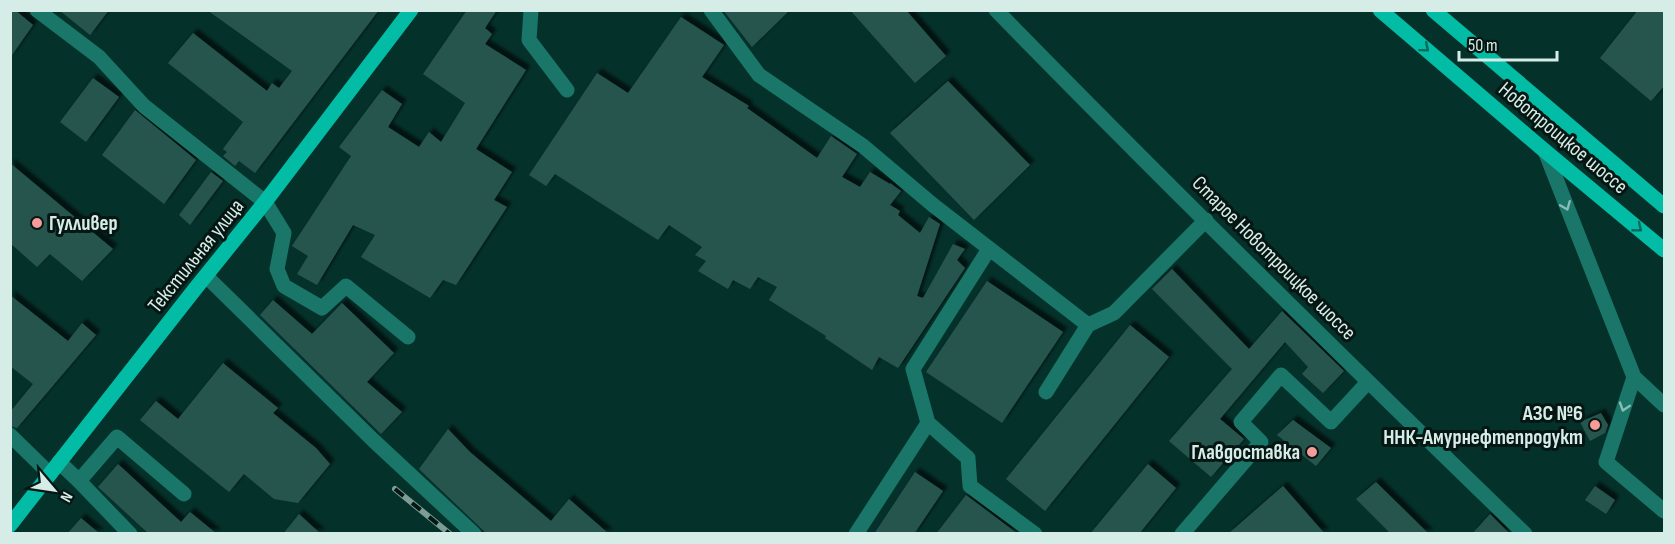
<svg xmlns="http://www.w3.org/2000/svg" width="1675" height="544" viewBox="0 0 1675 544" font-family="'Sofia Sans Condensed',sans-serif">
<style>
.building{fill:#28554d;filter:url(#shadow)}
.lines{fill:none;stroke-linecap:round;stroke-linejoin:round}
.minor{stroke:#197669;stroke-width:15}
.major{stroke:#02bca6;stroke-width:15}
.rail-casing{stroke:#7c9c96;stroke-width:6}
.rail{stroke:#051613;stroke-width:4;stroke-dasharray:11;stroke-linecap:butt}
.oneway{stroke:#04695c}
.oneway2{stroke:#8abdb5}
.poi-dot{fill:#f59b9a;stroke:#051613;stroke-width:2}
.labels{text-anchor:middle;dominant-baseline:central;stroke-width:6;stroke-linejoin:round;paint-order:stroke}
.street-label{font-size:21px;fill:#d6ece7;stroke:#051613}
.poi-label{font-size:21px;font-weight:bold;fill:#d6ece7;stroke:#051613;text-anchor:end}
</style>
<defs>
<filter id="shadow"><feDropShadow dx="4.5" dy="-4.5" stdDeviation="1.5" flood-color="#0009"/></filter>
</defs>
<rect width="100%" height="100%" fill="#05312b"/>
<path class="building" d="M10,10H15L33,25L10,58Z
M59,10H109L90,35Z
M207,10H379L255,173L239,161L235,166L223,156L227,152L223,149L243,122L168,63L193,33L267,91L272,83L279,88L292,71Z
M467,10H497L485,28L492,34L485,44L526,70L476,149L512,172L494,200L507,207L456,285L443,280L430,298L361,257L375,235L353,225L317,285L297,274L308,256L292,246L351,156L339,147L382,90L402,104L388,127L419,147L429,132L441,142L465,103L423,74Z
M723,10H790L752,47Z
M850,10H906L946,56L915,83Z
M1638,10H1665V85L1651,101L1600,58Z
M681,17L724,45L702,77L749,106L747,108L817,158L831,136L857,154L842,177L860,187L870,172L890,184V183L901,191L890,205L900,211L898,215L920,233L929,217L940,224L917,296L923,298L953,244L965,249L957,260L965,268L898,368L879,357L872,370L825,338L826,336L769,300L777,287L758,277L750,289L733,280L728,289L698,271L706,261L695,255L702,247L669,225L658,240L555,174L546,186L529,175L597,73L628,93Z
M93,78L119,97L86,142L60,122Z
M948,81L1030,165L974,220L890,133Z
M135,110L196,160L164,204L102,155Z
M10,163L113,249L82,281L50,254L37,267L10,243Z
M211,172L223,181L190,225L179,215Z
M1172,269L1249,349L1282,311L1344,371L1323,393L1302,374L1308,367L1285,342L1220,419L1244,439L1211,477L1169,441L1232,369L1152,289Z
M987,281L1063,332L1002,423L926,372Z
M10,295L68,341L82,323L96,335L17,428L10,426V412L33,384L10,366Z
M273,300L312,334L342,303L394,353L367,382L402,412L381,434L260,315Z
M1130,325L1169,357L1045,511L1006,479Z
M223,363L278,408L273,413L316,448L330,464L298,503L274,499L244,474L229,492L140,420L156,401L178,419Z
M1601,413L1608,425L1605,433L1590,441L1580,422Z
M1293,420L1331,448L1316,466L1277,435Z
M448,429L470,452L551,521L569,499L609,534H487L419,469Z
M118,464L181,522L190,512L217,534H149L98,487Z
M1148,464L1176,488L1139,534H1090Z
M915,472L943,491L914,534H874Z
M1376,482L1429,534H1391L1356,499Z
M1283,486L1325,534H1228Z
M1595,486L1615,500L1606,514L1585,500Z
M966,495L1018,534H936Z
M299,514L321,534H283Z
M1490,514L1510,534H1472Z
M81,518L100,534H67Z"/>
<g class="lines">
<path class="minor" d="M37,10L99,57L144,106L265,202L284,233L277,269L284,286L322,308L346,286L408,337
M531,10L529,40L567,90
M711,10L759,75L863,146L933,205L1088,325L1046,392
M996,10C1169,187 1346,361 1525,534
M1545,151L1634,377L1606,462L1664,511
M206,276L373,440L474,534
M1088,325L1114,313L1206,220
M1634,377L1664,405
M928,423L968,458L970,486L1035,534
M10,435L50,474
M59,462L79,481L130,534
M79,481L117,437L184,494
M856,534L928,423L913,369L989,249
M1182,534L1261,442L1241,422L1281,375L1331,422L1368,382"/>
<path class="major" d="M1380,10L1545,151L1664,250
M1433,10L1664,206
M10,525L195,289L265,202L411,10"/>
<g class="rail-casing">
<path id="rail" d="M395,489L450,534"/>
</g>
<use href="#rail" class="rail"/>
</g>
<defs><path id="oneway-chevron" d="M-2-3.5L2.5 0L-2 3.5" fill="none" stroke-width="1.6" stroke-linecap="round" stroke-linejoin="round" transform="scale(1.5)"/></defs>
<g class="oneway">
<use href="#oneway-chevron" transform="translate(1425 48) rotate(40)"/>
<use href="#oneway-chevron" transform="translate(1638 228) rotate(39)"/>
</g>
<g class="oneway2">
<use href="#oneway-chevron" transform="translate(1566 206) rotate(68)"/>
<use href="#oneway-chevron" transform="translate(1624 407) rotate(108)"/>
</g>
<g class="poi-dot">
<circle cx="37" cy="223" r="6"/>
<circle cx="1595" cy="425" r="6"/>
<circle cx="1312" cy="452" r="6"/>
</g>
<g class="labels">
<g class="street-label">
<text transform="translate(1563 138) rotate(40)">Новотроицкое шоссе</text>
<text transform="translate(196 256) rotate(-51)">Текстильная улица</text>
<text transform="translate(1274 258) rotate(45)">Старое Новотроицкое шоссе</text>
</g>
<g class="poi-label">
<text x="49" y="223" text-anchor="start">Гулливер</text>
<text x="1583" y="413">АЗС №6<tspan x="1583" dy="24">ННК-Амурнефтепродукт</tspan></text>
<text x="1300" y="452">Главдоставка</text>
</g>
</g>
<rect width="1675" height="544" fill="none" stroke="#d6ece7" stroke-width="24"/>
<g transform="translate(54 490) rotate(119)" stroke="#051613" stroke-width="4.5" paint-order="stroke">
<path d="M0-4.5L10 22L0 15L-10 22Z" fill="#d6ece7"/>
<text y="-9" font-size="16" font-weight="bold" text-anchor="middle" fill="#d6ece7">N</text>
</g>
<path d="M1459 51v9h98v-9" fill="none" stroke="#d6ece7" stroke-width="3"/>
<text x="1468" y="51" font-size="18" fill="#d6ece7" stroke="#051613" stroke-width="4.5" paint-order="stroke">50 m</text>
</svg>
